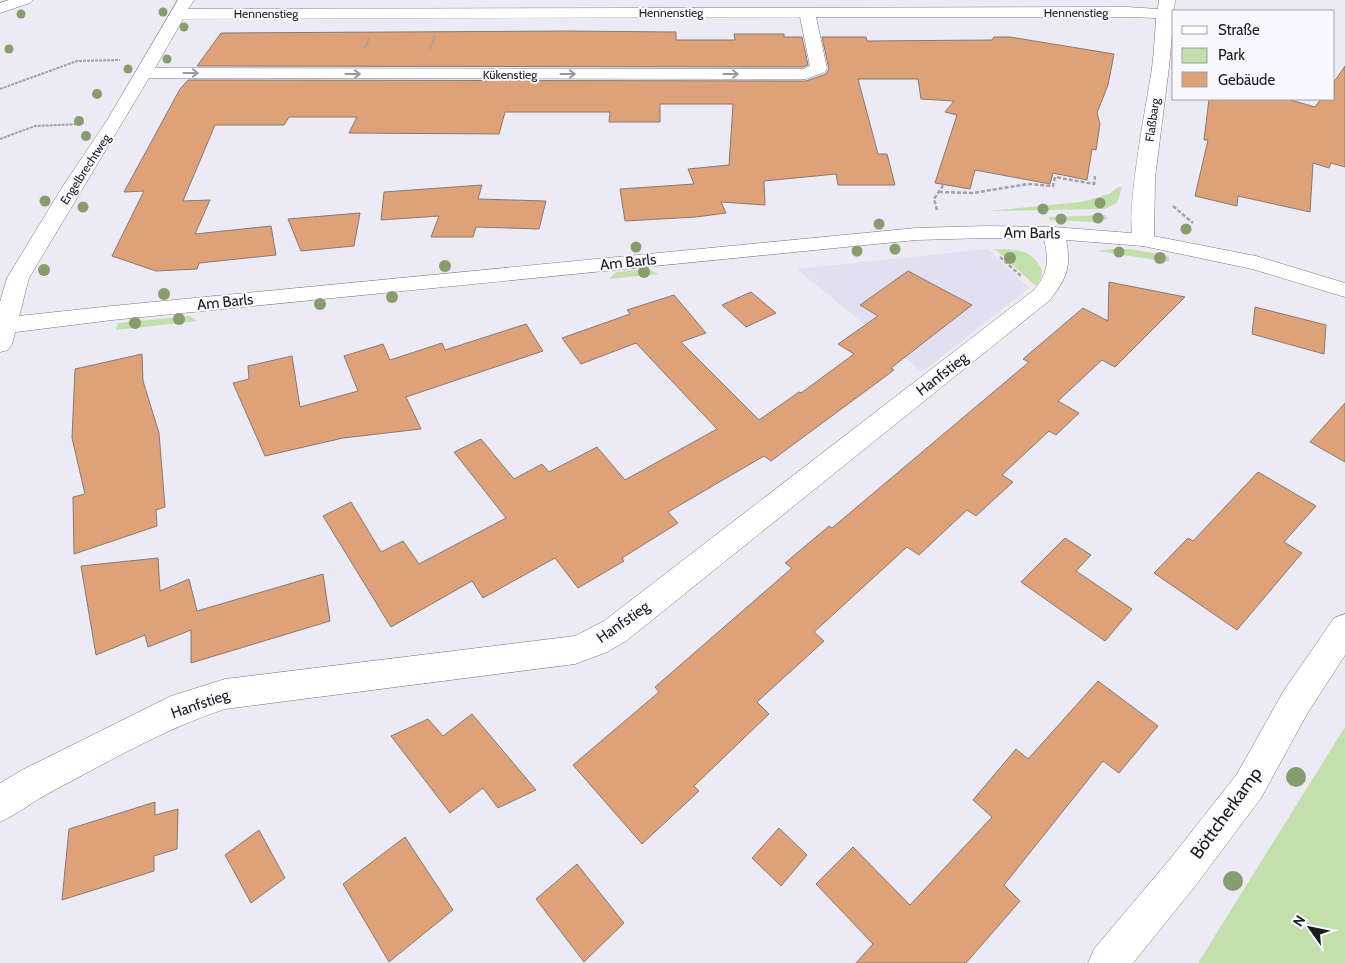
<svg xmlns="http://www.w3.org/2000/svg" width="1345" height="963" viewBox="0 0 1345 963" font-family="Cabin,sans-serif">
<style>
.built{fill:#e2dff1}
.green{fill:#c2dfac}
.building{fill:#dfa177;stroke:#857b75}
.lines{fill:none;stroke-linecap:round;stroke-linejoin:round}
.street-casing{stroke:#7a7882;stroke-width:1}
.secondary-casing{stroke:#7a7882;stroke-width:1}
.path-far1{stroke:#a2a0a9;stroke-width:2;stroke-dasharray:3 1;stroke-linecap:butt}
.path{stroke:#a2a0a9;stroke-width:2.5;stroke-dasharray:4 2;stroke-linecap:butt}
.street{fill:#fff;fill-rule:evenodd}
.secondary{fill:#fff;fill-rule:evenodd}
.tree{fill:#889d6e}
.oneway{stroke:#99989a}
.labels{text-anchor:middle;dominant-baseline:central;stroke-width:4;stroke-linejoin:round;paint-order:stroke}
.far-street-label{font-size:12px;fill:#1c1b1f;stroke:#f9f8ff}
.street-label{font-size:15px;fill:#1c1b1f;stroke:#f9f8ff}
.near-street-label{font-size:18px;fill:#1c1b1f;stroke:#f9f8ff}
</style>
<rect width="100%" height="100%" fill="#eceaf5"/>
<path class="built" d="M988,249L1029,288L922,372L797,269Z"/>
<path class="green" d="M1118,187H1122L1117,203L1104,209L989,211L1081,202L1109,194Z
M1105,215L1108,219L1093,222L1050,220L1049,217Z
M995,249C1017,250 1031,248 1042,270L1041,278L1036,286Z
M1111,249H1130L1169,256V262L1097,251Z
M648,269L659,274L609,279L616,272Z
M189,316L198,321L116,330L118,323Z
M1345,727V963H1198Z"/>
<path class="building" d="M568,31L676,32V40H735L734,34H784V37H802L808,65L803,67L197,66L221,33Z
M822,37H866L867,41L992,40L994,37H1010L1114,54L1108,85L1097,113L1100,124L1096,150L1092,149L1087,180L1053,173L1050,184L975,170L970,189L935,183L957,115L945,112L954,101L921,99L918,79H858L878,154H887L895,185H838L836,174L764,181L765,205L721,202L726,213L696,217L625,221L620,189L694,184L688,169L729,165L733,104H660V122H609L610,112H505L499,134L349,133L357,117H289L284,125H215L183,201L210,200L195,234L271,226L276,255L199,263L197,269L156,271L112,256L144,191L124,192L180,89L188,80L806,81L826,74L829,69Z
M1345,66V167L1331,163L1329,168L1313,163L1310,212L1238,196L1237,206L1195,196L1208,140H1204L1209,99H1287L1315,107L1321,99H1334V82Z
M482,185L478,199L546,201L539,229L476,227L473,237H431L439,216L381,220L384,192Z
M360,213L354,246L301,251L288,219Z
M908,271L972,305L891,368L894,370L771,461L764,456L668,512L678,523L622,558L624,561L578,588L555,558L483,598L472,581L391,627L323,516L351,502L381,552L403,541L419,564L506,518L454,452L481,439L514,479L542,464L549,472L597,447L625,480L717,429L636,343L581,364L562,338L630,314L627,310L674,295L706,333L681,342L759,420L799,392L801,393L854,354L838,344L878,316L860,305Z
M1109,282L1185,297L1115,367L1102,360L1058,401L1079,413L1056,435L1049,431L1002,475L1013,482L976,516L967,510L919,555L907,547L814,632L824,641L757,702L769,714L694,786L699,791L642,844L573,765L659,692L655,687L792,568L785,563L829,526L832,528L1029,362L1023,359L1083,308L1108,321Z
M751,292L776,313L746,327L722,305Z
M1255,307L1326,325L1324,354L1252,334Z
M526,324L543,351L406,397L421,429L343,438L265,456L233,383L249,379L248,366L292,356L300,407L358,391L344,356L383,344L390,360L442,343L445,350Z
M142,354L143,381L159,433L165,507L156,510L157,526L74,554L73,497L85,494L72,438L75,369Z
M1345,403V462L1310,442Z
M1258,472L1316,506L1284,542L1302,553L1237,630L1154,573L1188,538L1193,541Z
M1065,538L1091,555L1076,571L1132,609L1105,641L1021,582Z
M158,558L160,591L189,579L197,611L323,574L330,621L191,663V630L148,647L145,635L96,655L81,566Z
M1098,681L1158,726L1119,773L1103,761L1004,885L1020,901L966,963H856L873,944L816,884L853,847L910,905L992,817L973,800L1016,749L1028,759Z
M472,714L536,790L498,808L483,788L450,813L391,736L428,719L443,736Z
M155,802V815L178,809L177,849L154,856V871L62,900L69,829Z
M779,828L807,855L781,886L752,858Z
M259,830L285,878L251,903L225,855Z
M405,837L453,910L389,962L343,884Z
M577,864L624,923L584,962L536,899Z"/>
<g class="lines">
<g class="street-casing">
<path id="street" d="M9,0H33L30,3L0,13V3Z
M178,0H194L188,9L1127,7L1158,9L1159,0H1175L1169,67L1155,178L1154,240L1151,245L1143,246L1135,245C1122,225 1148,97 1152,68C1154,51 1155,35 1156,18L1127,17H816L827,68L825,72L806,79L149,78L29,278L12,344L8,350L0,352V302L7,278L63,186L106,122ZM800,17L810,66L803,69L155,68L183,19Z
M1054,227L1061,229L1065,233C1071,264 1070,274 1050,300L626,641L607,652L575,664L225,709C164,729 106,763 49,793C32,802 18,814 0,822V783L22,770L171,696L225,679L575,636L604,621L1034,290C1051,269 1048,258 1043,233L1047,229Z
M1345,614V655L1307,714L1261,798L1196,885L1133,963H1088L1094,949L1170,859L1237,774L1283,692L1334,618Z"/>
</g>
<g class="secondary-casing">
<path id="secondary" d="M986,226L1054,227L1143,234L1256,256L1345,283V297L1252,269L1143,246L1054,239L986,238L916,240L112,320L0,334V318L112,306L916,228Z"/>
</g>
<path class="path-far1" d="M365,48L370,37
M430,49L435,36
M0,89L77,61L120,60
M0,139L35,126L82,124"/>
<path class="path" d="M939,192L973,193L1028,184L1053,186L1055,177L1094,184L1095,176
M1173,206L1193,223
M937,210L934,199L944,184
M1000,257L1021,276"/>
<use href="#street" class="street"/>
<use href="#secondary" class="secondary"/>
</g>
<g class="tree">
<circle cx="163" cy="12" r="4.5"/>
<circle cx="21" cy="14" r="4.5"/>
<circle cx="184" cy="27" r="4.5"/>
<circle cx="9" cy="49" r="4.5"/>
<circle cx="167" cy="59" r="4.5"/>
<circle cx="128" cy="69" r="4.5"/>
<circle cx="97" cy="94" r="5"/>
<circle cx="79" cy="121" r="5"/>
<circle cx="86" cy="136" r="5"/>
<circle cx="45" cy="201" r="5.5"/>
<circle cx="1100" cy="203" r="5.5"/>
<circle cx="83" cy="207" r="5.5"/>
<circle cx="1043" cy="209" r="5.5"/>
<circle cx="1098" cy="218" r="5.5"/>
<circle cx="1061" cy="219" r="5.5"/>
<circle cx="879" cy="224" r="5.5"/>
<circle cx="1186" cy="229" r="5.5"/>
<circle cx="636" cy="247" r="5.5"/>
<circle cx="895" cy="249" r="5.5"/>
<circle cx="857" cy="251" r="5.5"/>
<circle cx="1119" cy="252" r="5.5"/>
<circle cx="1010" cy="258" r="6"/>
<circle cx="1160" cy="258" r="6"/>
<circle cx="445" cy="266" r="6"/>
<circle cx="44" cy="270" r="6"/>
<circle cx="644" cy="272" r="6"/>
<circle cx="164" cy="294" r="6"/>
<circle cx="392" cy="297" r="6"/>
<circle cx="320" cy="304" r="6"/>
<circle cx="179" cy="319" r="6"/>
<circle cx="135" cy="323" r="6"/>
<circle cx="1296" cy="777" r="10"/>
<circle cx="1233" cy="881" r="10"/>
</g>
<defs><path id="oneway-shaft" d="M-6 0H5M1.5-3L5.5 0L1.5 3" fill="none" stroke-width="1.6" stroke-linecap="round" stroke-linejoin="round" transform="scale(1.25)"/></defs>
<g class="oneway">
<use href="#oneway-shaft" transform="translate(191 73)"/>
<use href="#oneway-shaft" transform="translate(353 74)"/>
<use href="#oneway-shaft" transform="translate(568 74)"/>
<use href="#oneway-shaft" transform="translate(731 74)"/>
</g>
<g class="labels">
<g class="far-street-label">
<text x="671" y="12">Hennenstieg</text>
<text x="1076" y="12">Hennenstieg</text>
<text x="266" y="13">Hennenstieg</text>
<text x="510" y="74">Kükenstieg</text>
<text transform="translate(1152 120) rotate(-82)">Flaßbarg</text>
<text transform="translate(85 169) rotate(-57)">Engelbrechtweg</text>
</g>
<g class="street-label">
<text transform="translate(1032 233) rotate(1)">Am Barls</text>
<text transform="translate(628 262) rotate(-6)">Am Barls</text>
<text transform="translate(225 302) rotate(-6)">Am Barls</text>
<text transform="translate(942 374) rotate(-38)">Hanfstieg</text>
<text transform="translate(623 622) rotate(-35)">Hanfstieg</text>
<text transform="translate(200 704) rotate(-19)">Hanfstieg</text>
</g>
<g class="near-street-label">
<text transform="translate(1226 813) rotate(-54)">Böttcherkamp</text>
</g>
</g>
<rect x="1172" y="10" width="162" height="90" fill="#f9f8ff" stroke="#a1a0a5"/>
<rect x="1182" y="26" width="25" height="8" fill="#ffffff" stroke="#a1a0a5"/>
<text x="1218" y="35" font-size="15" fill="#1c1b1f">Straße</text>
<rect x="1182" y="48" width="25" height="15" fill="#c2dfac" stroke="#a1a0a5"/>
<text x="1218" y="60" font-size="15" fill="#1c1b1f">Park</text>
<rect x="1182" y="72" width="25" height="15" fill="#dfa177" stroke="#a1a0a5"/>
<text x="1218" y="85" font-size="15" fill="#1c1b1f">Gebäude</text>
<g transform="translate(1310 928) rotate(303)" stroke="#f9f8ff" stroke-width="4" paint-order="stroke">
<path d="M0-4L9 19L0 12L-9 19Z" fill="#1c1b1f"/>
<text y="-8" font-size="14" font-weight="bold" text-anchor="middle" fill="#1c1b1f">N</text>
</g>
</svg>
